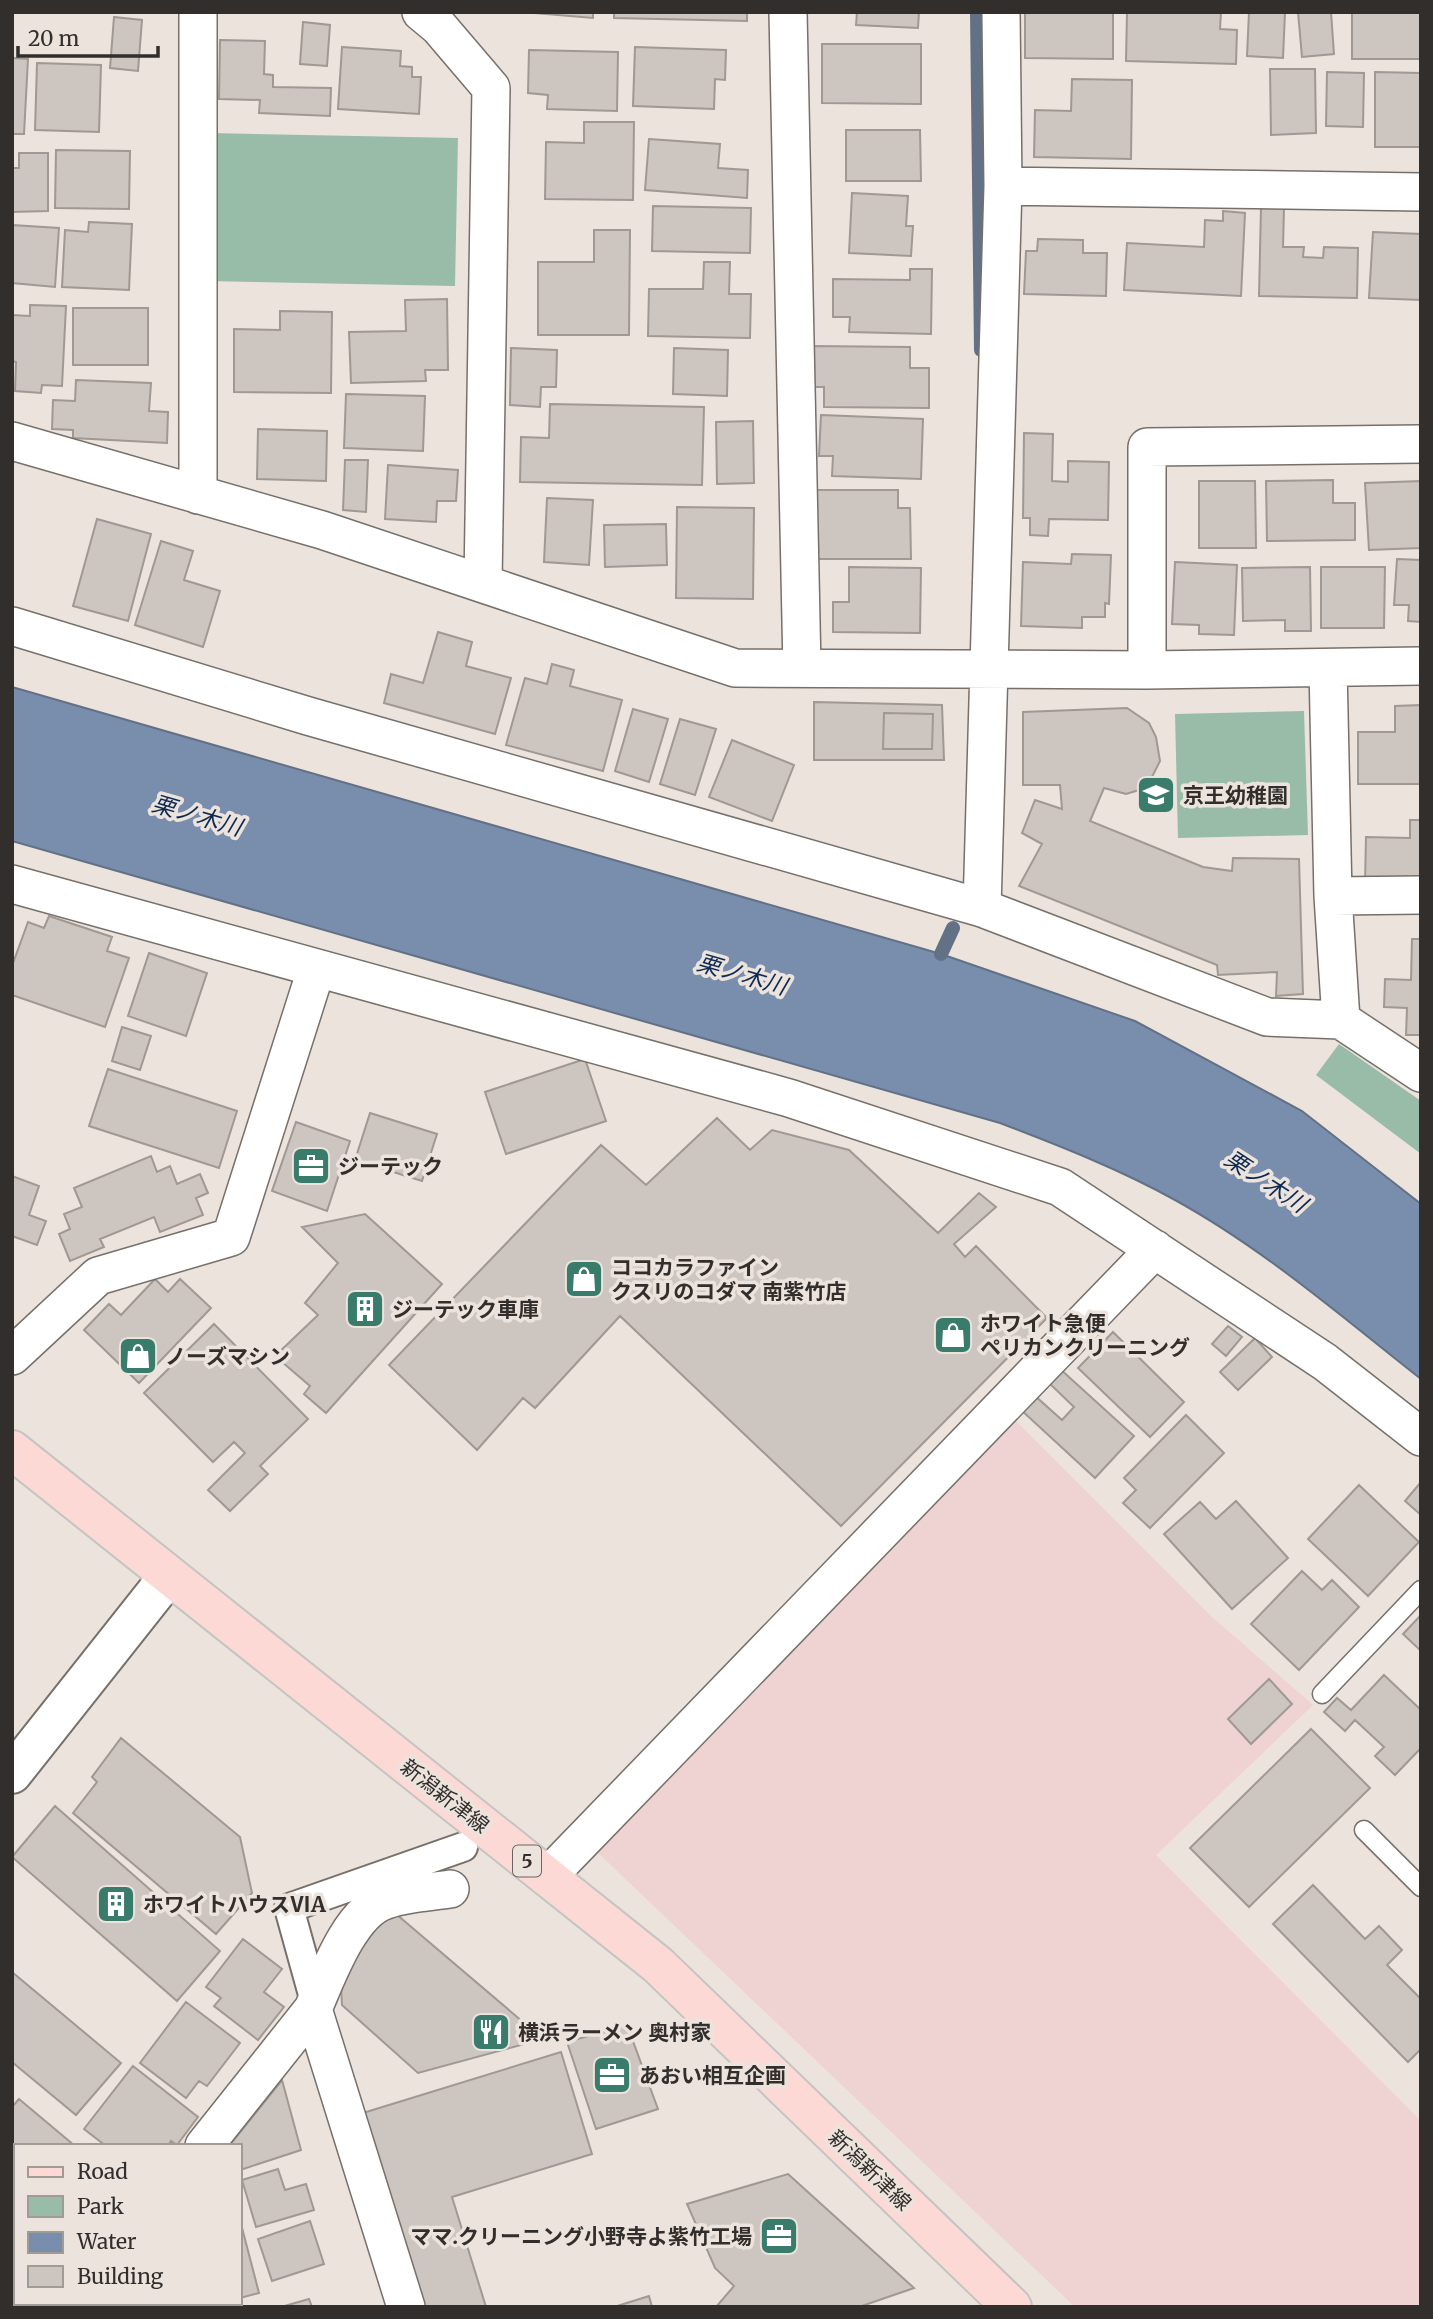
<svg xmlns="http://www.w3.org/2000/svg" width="1433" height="2319" viewBox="0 0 1433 2319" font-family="Merriweather,'Noto Sans JP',serif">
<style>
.industrial{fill:#eed3d2}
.green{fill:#99bca8}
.water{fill:#798ead;stroke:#637186;stroke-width:2}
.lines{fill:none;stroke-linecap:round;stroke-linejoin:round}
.stream{stroke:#637186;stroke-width:14}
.building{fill:#cdc5bf;stroke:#a09892;stroke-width:2}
.service-casing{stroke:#77706a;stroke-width:21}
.pedestrian-casing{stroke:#77706a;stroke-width:32}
.minor-casing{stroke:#77706a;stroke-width:40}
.tertiary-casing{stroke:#77706a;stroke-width:42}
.primary-casing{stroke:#c5c4c4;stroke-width:42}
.service{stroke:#fff;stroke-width:18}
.pedestrian{stroke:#fff;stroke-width:28}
.minor{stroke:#fff;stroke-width:37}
.tertiary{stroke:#fff;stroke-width:38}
.primary{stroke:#fdd9d6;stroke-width:38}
.labels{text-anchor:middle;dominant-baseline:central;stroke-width:7;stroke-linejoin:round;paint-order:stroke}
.shield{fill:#ebe3dc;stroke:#696461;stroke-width:2}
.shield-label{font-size:19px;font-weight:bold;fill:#312e2c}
.poi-label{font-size:21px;font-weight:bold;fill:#312e2c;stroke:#ebe3dc;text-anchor:start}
.street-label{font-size:21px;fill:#312e2c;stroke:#ebe3dc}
.water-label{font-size:23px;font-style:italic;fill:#0e2a53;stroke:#ebe3dc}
</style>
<rect width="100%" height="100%" fill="#ebe3dc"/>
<path class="industrial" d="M1015,1420L1212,1617L1313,1705L1156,1855L1421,2121V2307H1075L595,1850Z"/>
<path class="green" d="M210,133L458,138L455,286L207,281Z
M1304,711L1308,835L1178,838L1175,714Z
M1339,1044L1421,1101V1154L1316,1075Z"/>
<path class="water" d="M12,687L941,954L1135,1021L1302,1111L1421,1204V1379C1342,1317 1264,1249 1175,1200C1119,1169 1060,1146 1000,1123L12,841Z"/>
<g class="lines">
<path class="stream" d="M977,12L981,350
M941,954L953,928"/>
</g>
<path class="building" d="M522,12H593V18Z
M614,12H747V21L614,18Z
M857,12H919L918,28L856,25Z
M1025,12H1113V59L1025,58Z
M1127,12H1221L1220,29L1237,30L1236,64L1126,61Z
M1249,12H1285L1283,58L1247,56Z
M1298,12H1331L1334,54L1302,57Z
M1352,12H1421V59H1352Z
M114,17L142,20L138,71L110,68Z
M303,22L330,25L327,66L300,64Z
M220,40L265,41L264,74L273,75V87L331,88L330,116L259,113L260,100L219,99Z
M822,44H921V104L822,103Z
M342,47L401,51L400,66L412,67V77H421L419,114L338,109Z
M635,47L726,50L725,80L715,79L714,109L633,106Z
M529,50L618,52L617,111L547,109L548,95L528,93Z
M12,58L28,59L24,134H12Z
M37,63L101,65L99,132L35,130Z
M1270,69H1315L1316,133L1271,135Z
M1327,72L1364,73L1363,127L1326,126Z
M1375,72L1421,73V147H1375Z
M1072,79L1132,80L1131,159L1034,157L1035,110L1071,111Z
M584,122H634L633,200L545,199L546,142L584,143Z
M846,130H920L921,181H846Z
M649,139L720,144L718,168L748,170L747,198L645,190Z
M56,150L130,151L129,209L55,208Z
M19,153H48V211L12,212V168H19Z
M852,193L908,196L906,226H913L911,256L849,253Z
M653,206L751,208L750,253L652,251Z
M1261,207L1284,208L1283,247H1304L1303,257L1323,258L1324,247L1358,248L1357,298L1259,296Z
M1223,211L1245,213L1241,296L1124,290L1127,243L1204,247L1205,220L1223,221Z
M89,222L132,224L129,290L62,287L65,230L88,232Z
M12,225L59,228L55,287L12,283Z
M594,230H630L629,335H538V262H594Z
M1373,232L1421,234V300L1369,298Z
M1038,239L1083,240V253H1107L1106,296L1024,294L1026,251H1037Z
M704,262H730L729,294H751L750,338L648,336L649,289H703Z
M910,269H932L931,334L849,332L850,317H833V279L910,280Z
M447,299L448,370H425L426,381L351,383L349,332L406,331L405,300Z
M30,305L66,306L62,386L42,385L41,393L15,391L16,362L12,361V315L30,316Z
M73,308H148V365H73Z
M280,311L332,312L331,393L234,392V329L280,330Z
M810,346L910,347V368H929V408L824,407V387H810Z
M511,348L557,350L556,387H541L540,407L510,405Z
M674,348L728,350L727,396L673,394Z
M76,380L151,383L149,411L168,412L167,443L73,438V430L52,429L53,400L75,401Z
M346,394L425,396L423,451L344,448Z
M550,404L704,407L702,485L520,482L521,437L549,438Z
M821,415L923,419L921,479L832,476L833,456H819Z
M753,421L754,483L717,484L716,422Z
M258,429L327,431L326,481L257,479Z
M1024,433L1053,434L1052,481L1068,482V461L1109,462L1108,520L1049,519L1048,536L1030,535V518H1023Z
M345,460H368L366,512L343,510Z
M388,465L458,470L456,501H437L436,522L385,519Z
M1333,480V503H1355V540L1267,541L1266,481Z
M1199,481H1255L1256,548H1199Z
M1421,481V548L1369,550L1365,483Z
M810,490H898V508H910L911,559H810Z
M547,498L593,500L589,565L544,562Z
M677,507L754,508L753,599L676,598Z
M97,519L151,534L128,621L73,606Z
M666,524L667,565L605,567L604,525Z
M161,541L193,551L184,580L220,591L203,647L135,625Z
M1072,554L1111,555L1109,604L1105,603V617H1082V628L1021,626L1023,562L1071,564Z
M1397,559L1421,560V622L1408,621L1409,605H1394Z
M1175,562L1237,565L1234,635L1199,634V625L1172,624Z
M849,567L921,568L920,633L833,632V602H849Z
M1310,567L1311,631H1285V620L1243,621L1242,568Z
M1321,567H1385L1384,628H1321Z
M438,632L472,642L466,666L511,678L495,734L384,703L391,674L423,683Z
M552,664L574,670L570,686L622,700L603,771L506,745L525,678L547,684Z
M814,702L942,705L944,760H814Z
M1421,705V784H1358V732H1395V706Z
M1127,708L1149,723L1156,737L1160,761L1152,777L1139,790L1126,794L1104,788L1090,821L1203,867L1232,871L1233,858L1299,859L1303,994L1276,996L1277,972L1218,975L1217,965L1019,886L1042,844L1022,833L1035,800L1062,809L1060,785H1023V712Z
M633,709L668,719L649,782L615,771Z
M884,713L933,714L932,749H883Z
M680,719L716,729L695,795L660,784Z
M732,740L794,765L772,821L709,797Z
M1410,820H1421V884L1365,882L1366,837L1410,838Z
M49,916L112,937L107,951L129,958L105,1027L12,995V966L28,922L44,928Z
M1412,939H1421V1035H1406L1407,1008L1384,1007L1385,979L1411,980Z
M149,953L207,973L186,1036L128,1016Z
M122,1027L151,1036L140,1070L112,1061Z
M585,1059L606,1121L506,1154L485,1092Z
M108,1069L237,1111L219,1168L89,1126Z
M370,1113L437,1134L422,1181L355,1160Z
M717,1118L750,1150L772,1130L849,1150L938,1233L979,1193L996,1207L954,1244L965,1257L976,1246L1047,1318L841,1526L620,1316L535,1408L523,1398L477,1450L389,1365L601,1145L646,1185Z
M296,1122L350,1141L327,1211L272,1191Z
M151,1156L157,1172L170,1166L177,1184L200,1174L208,1193L196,1198L203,1215L160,1232L154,1217L100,1239L104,1247L70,1261L59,1234L70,1229L64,1214L82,1207L74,1188Z
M12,1176L39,1186L29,1215L46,1221L37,1245L12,1236Z
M365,1214L442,1284L326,1413L304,1394L310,1386L275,1356L318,1315L305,1303L338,1263L302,1227Z
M155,1279L168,1292L180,1279L211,1308L139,1383L84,1330L109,1304L121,1315Z
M214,1324L308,1419L260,1466L268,1474L230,1511L208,1490L245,1453L234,1442L213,1462L144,1393Z
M1228,1326L1242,1337L1226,1356L1212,1344Z
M1113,1332L1184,1402L1150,1437L1078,1368Z
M1255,1338L1272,1357L1238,1390L1220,1372Z
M1059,1368L1134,1436L1095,1478L1020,1409L1034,1395L1062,1420L1074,1407L1047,1381Z
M1186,1415L1224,1453L1150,1528L1123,1503L1136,1490L1124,1478Z
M1421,1482V1515L1405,1501Z
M1359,1485L1419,1542L1368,1596L1308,1539Z
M1236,1501L1288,1558L1232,1609L1164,1534L1200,1502L1216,1519Z
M1302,1571L1322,1590L1332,1580L1359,1607L1299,1670L1251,1624Z
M1421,1615V1651L1403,1634Z
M1384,1675L1421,1710V1748L1395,1775L1375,1756L1384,1747L1355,1720L1345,1731L1324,1712L1337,1698L1351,1710Z
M1269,1679L1292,1704L1251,1744L1228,1719Z
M1311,1729L1370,1788L1249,1907L1190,1848Z
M121,1738L240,1837L252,1893L216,1934L73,1813L97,1782L92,1777Z
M55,1806L220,1951L177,2001L12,1857Z
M1313,1885L1365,1939L1379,1926L1402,1950L1387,1965L1421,1999V2049L1408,2062L1273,1924Z
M389,1908L543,2039L418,2073L342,2005L340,1967Z
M243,1939L282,1969L264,1992L284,2007L258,2040L214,2006L221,1998L206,1987Z
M12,1972L121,2063L76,2115L12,2062Z
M186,2002L240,2043L207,2086L199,2081L186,2098L140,2063Z
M627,2025L658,2109L596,2129L567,2042Z
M561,2052L592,2154L452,2197L486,2307H424L363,2113Z
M133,2066L198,2117L177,2145L171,2141L168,2146H106L84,2129Z
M282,2080L301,2150L240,2170V2146H229Z
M19,2099L75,2146H16V2165L12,2162V2107Z
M278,2169L285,2190L306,2184L314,2210L256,2227L242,2180Z
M788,2174L914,2288L859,2307H716L734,2286L715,2268L687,2204Z
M12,2213L16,2216V2288L12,2285Z
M240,2220L259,2293L240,2298Z
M310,2221L324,2264L272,2281L258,2239Z
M649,2296L652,2307H614Z
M309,2299L312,2307H281Z
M114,2303H151L152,2307H115Z
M160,2303H202L204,2307H162Z"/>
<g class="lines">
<g class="service-casing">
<path id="service" d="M1322,1694L1421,1590
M1364,1830L1421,1887"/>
</g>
<g class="pedestrian-casing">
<path id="pedestrian" d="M312,1991L289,1908L463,1847"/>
</g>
<g class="minor-casing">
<path id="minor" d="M421,12L439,27L491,88L483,582
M788,12L802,668
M1003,186L1421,192
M12,441L322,530L735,668L1147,670L1421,666
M198,495V12
M12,626L308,716L982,908L1267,1017L1341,1020
M1328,668L1333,896L1341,1020L1421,1073
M1147,670V447L1421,444
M12,884L789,1098L1060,1187L1325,1362L1421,1437
M1333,896L1421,895
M982,908L1003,186L1001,12
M12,1356L98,1276L231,1237L316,970
M547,1877L1155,1249
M313,2009C327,1977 350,1911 386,1900C406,1893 429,1892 450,1889
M204,2146L313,2009L406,2307
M84,2307L86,2303"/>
</g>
<g class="tertiary-casing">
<path id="tertiary" d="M12,1774L168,1577"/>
</g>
<g class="primary-casing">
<path id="primary" d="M12,1450L658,1965L1012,2307"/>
</g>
<use href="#service" class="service"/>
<use href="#pedestrian" class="pedestrian"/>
<use href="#minor" class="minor"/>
<use href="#tertiary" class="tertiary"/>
<use href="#primary" class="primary"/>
</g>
<defs>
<g id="school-square" transform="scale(2.0125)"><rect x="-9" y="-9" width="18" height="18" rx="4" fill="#3a7c6c" stroke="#ebe3dc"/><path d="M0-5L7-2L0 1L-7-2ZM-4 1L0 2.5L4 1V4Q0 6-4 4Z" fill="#fff"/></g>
<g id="office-square" transform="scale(2.0125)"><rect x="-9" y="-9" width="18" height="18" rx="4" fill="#3a7c6c" stroke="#ebe3dc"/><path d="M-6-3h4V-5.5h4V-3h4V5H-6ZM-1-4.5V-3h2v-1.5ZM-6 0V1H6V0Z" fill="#fff"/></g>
<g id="shop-square" transform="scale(2.0125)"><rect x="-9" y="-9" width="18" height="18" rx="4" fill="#3a7c6c" stroke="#ebe3dc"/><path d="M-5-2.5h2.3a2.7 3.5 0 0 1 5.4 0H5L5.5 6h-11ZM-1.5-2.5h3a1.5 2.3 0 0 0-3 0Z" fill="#fff"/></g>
<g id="building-square" transform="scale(2.0125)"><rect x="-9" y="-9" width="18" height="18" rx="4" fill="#3a7c6c" stroke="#ebe3dc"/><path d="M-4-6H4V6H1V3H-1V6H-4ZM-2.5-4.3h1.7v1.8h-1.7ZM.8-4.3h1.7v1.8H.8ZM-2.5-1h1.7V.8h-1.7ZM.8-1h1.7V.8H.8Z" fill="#fff"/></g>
<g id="restaurant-square" transform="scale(2.0125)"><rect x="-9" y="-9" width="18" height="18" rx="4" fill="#3a7c6c" stroke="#ebe3dc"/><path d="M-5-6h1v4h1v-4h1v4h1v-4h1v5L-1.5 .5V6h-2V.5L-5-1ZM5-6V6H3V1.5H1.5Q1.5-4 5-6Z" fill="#fff"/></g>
</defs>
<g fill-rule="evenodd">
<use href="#school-square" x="1156" y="795"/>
<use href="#office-square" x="311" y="1166"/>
<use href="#shop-square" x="584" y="1279"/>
<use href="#building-square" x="365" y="1309"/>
<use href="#shop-square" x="953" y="1335"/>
<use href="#shop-square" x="138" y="1356"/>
<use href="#building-square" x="116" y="1904"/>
<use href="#restaurant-square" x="491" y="2032"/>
<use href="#office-square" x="612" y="2075"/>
<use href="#office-square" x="779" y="2236"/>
</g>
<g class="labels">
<rect class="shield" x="513" y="1845.5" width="28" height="31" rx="5"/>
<g class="shield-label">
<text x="527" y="1861">5</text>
</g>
<g class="poi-label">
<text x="1183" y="795">京王幼稚園</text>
<text x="338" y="1166">ジーテック</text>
<text x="611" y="1267">ココカラファイン<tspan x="611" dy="24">クスリのコダマ 南紫竹店</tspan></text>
<text x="392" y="1309">ジーテック車庫</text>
<text x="980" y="1323">ホワイト急便<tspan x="980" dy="24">ペリカンクリーニング</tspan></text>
<text x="165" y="1356">ノーズマシン</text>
<text x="143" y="1904">ホワイトハウスⅥA</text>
<text x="518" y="2032">横浜ラーメン 奥村家</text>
<text x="639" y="2075">あおい相互企画</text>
<text x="752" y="2236" text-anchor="end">ママ.クリーニング小野寺よ紫竹工場</text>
</g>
<g class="street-label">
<text transform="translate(445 1796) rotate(38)">新潟新津線</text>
<text transform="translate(870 2170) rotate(44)">新潟新津線</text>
</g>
<g class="water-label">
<text transform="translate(197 815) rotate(16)">栗ノ木川</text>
<text transform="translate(742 974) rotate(16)">栗ノ木川</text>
<text transform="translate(1266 1181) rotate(33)">栗ノ木川</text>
</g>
</g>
<rect width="1433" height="2319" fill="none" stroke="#312e2c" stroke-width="28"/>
<rect x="14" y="2144" width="228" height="161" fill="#ebe3dc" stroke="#a19b96" stroke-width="2"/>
<rect x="28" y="2167" width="35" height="10" fill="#fdd9d6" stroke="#a19b96" stroke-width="2"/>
<text x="77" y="2179" font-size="21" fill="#312e2c">Road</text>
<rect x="28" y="2196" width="35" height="21" fill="#99bca8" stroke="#a19b96" stroke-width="2"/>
<text x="77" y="2214" font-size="21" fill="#312e2c">Park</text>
<rect x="28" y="2232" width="35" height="21" fill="#798ead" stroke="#a19b96" stroke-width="2"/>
<text x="77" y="2249" font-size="21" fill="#312e2c">Water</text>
<rect x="28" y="2266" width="35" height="21" fill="#cdc5bf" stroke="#a19b96" stroke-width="2"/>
<text x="77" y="2284" font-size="21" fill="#312e2c">Building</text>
<path d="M18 46v10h140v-10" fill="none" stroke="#312e2c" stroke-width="3.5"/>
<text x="28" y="46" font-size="21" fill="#312e2c" stroke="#ebe3dc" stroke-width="5" paint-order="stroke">20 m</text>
</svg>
